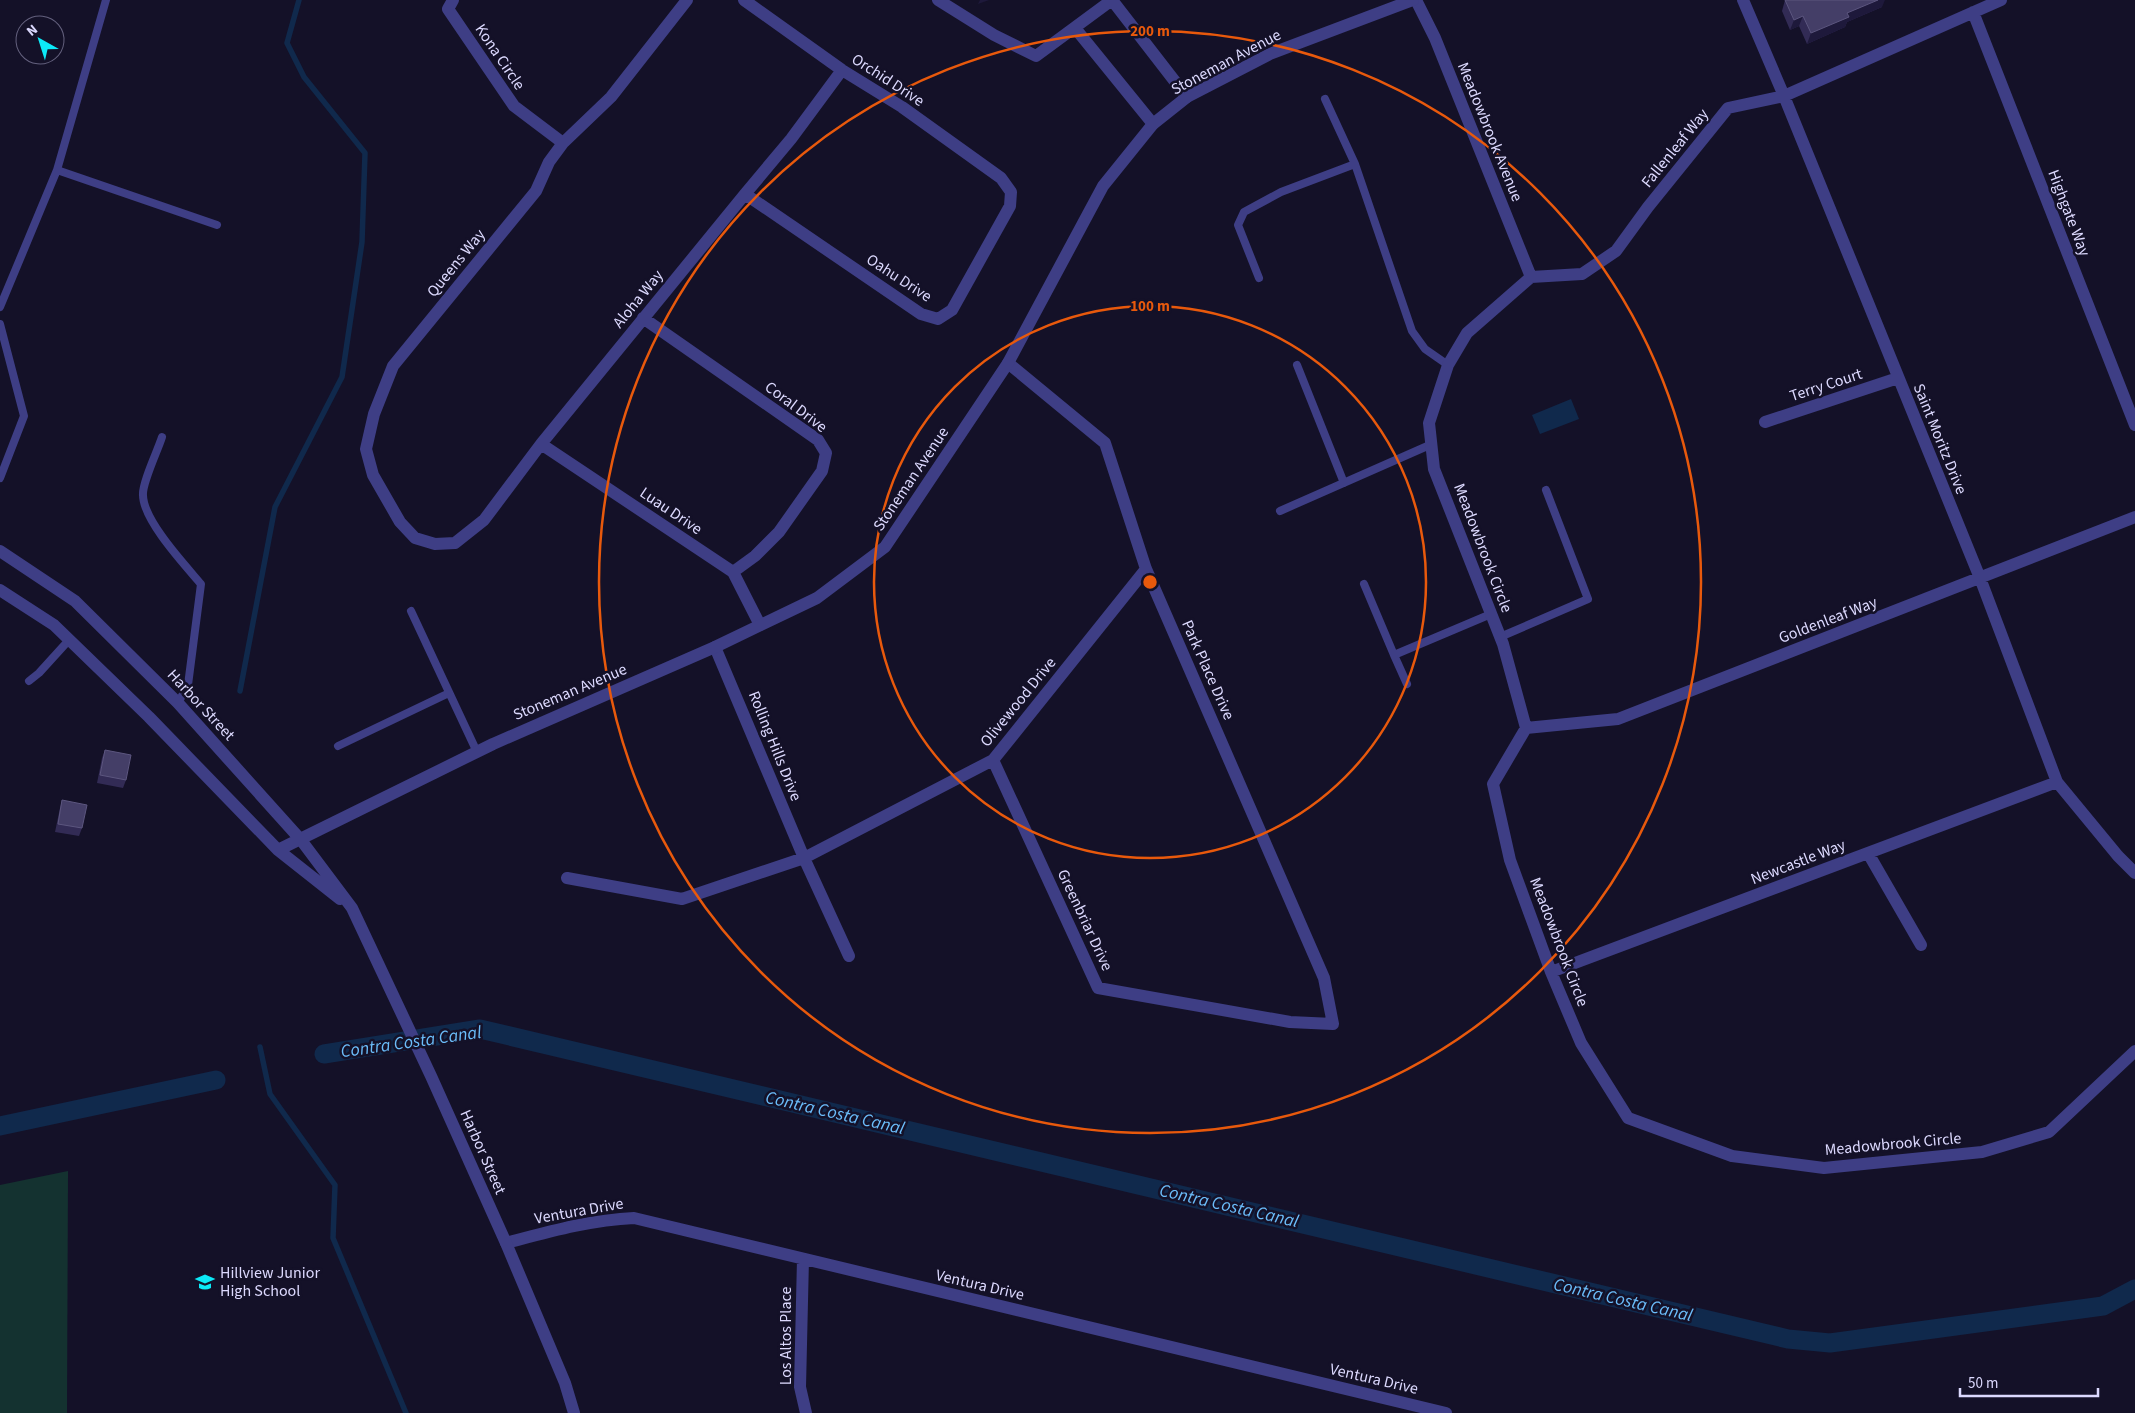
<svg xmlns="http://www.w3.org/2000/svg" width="2135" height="1413" viewBox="0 0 2135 1413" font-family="'Source Sans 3',sans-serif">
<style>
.green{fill:#143230}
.water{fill:#10294c}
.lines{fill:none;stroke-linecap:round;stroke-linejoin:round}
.stream{stroke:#10294c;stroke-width:5.5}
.canal{stroke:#10294c;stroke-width:19}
.service{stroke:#3e3e85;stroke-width:8}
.minor{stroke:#3e3e85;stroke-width:12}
.tertiary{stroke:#3e3e85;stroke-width:12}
.wall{fill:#322b55}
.shaded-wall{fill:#1e193b}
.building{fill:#443e67;stroke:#5c567f}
.ring{fill:none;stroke:#e8590c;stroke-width:2.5}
.labels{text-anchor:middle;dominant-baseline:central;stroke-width:5;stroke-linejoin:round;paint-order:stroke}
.street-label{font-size:16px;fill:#dcd9fe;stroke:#141128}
.poi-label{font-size:16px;fill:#dcd9fe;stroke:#141128;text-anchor:start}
.water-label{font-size:18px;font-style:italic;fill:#6bbdfa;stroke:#141128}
.centre{fill:#e8590c;stroke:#141128;stroke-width:2.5}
.ring-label{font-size:15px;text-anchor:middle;font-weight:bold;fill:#e8590c;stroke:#141128;stroke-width:5;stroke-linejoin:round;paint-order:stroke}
</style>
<rect width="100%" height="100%" fill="#141128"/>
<path class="green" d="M68,1171L67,1413H0V1185Z"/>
<path class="water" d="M1571,399L1579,419L1540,434L1532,415Z"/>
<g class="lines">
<path class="stream" d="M240,691L275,507L342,377L362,242L365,153L304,77L287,43L299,0
M260,1047L270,1094L335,1185L333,1238L406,1413"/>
<path class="canal" d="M324,1054L480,1029L1788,1339L1830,1343L2103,1306L2135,1289
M0,1126L216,1080"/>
<path class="service" d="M1325,99L1355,164L1412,331L1425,349L1448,365
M57,170L106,0
M1259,278L1238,225L1244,212L1281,192L1355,164
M0,307L57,170L217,225
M0,324L24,416L0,478
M1297,365L1344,483
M162,437C158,450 142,483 143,495C143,520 184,564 201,584L188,685L178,703
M1280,511L1432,444
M1364,584L1394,655L1491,614
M411,611L477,752
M1500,637L1588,599L1546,490
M1394,655L1407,684
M29,681L39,673L69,640
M338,746L449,693"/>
<path class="minor" d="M453,0L448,9L514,106L563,143
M687,0L611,97L563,143L549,162L536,191L393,366L374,414L366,449L373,475L400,522L415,538L435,544L455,543L484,520L541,444L745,194L791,139L842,70
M744,0L842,70L902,107L1001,178L1011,192L1010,206L952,310L938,319L921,314L745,194
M938,0L994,35L1036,56L1112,0
M1112,0L1187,97
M1416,0L1435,38L1531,277
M1743,0L1784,96L1980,578L2057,782L2118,856L2135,873
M1973,12L2135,425
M1075,28L1153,124
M1531,277L1467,333L1448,365L1429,423L1434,469L1503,644L1526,728L1493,784L1510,860L1551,972L1581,1043L1628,1118L1732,1156L1824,1168L1982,1152L2049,1132L2135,1051
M1531,277L1582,274L1616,251L1648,207L1728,108L1784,96L2001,0
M643,318L818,440L826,453L822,471L779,532L755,556L733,572
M1765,422L1898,378
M541,444L733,572L760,625
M715,647L804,858L849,956
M1526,728L1618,719L2135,517
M993,760L1098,988L1290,1022L1333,1024L1324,978L1146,569L1105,443L1008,363
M1868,853L1921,945
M567,878L682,899L804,858L993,760L1146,569
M1551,972L2057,782
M506,1243C548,1232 590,1220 634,1218L1446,1413
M803,1259L800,1387L806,1413"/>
<path class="tertiary" d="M0,551L75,601L178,703L301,840L352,908L431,1076L506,1243L565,1383L574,1413
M0,590L54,625L149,717L278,850L340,899
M278,850L493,744L715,647L817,598L885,547L1008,363L1103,186L1153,124L1187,97L1270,54L1413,0"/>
</g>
<path class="wall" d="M1785,0L1882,7L1847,22L1845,27L1807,44L1799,26L1790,30L1782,11Z
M105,750L126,780L123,788L97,783L102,758Z
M62,800L82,828L79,836L55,832L60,808Z"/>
<path class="shaded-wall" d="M980,0H989L978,4Z
M1878,0H1885L1882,7L1847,22L1845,27L1807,44L1811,33L1847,13Z
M1803,16L1799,26L1790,30L1794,20Z"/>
<path class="building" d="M1785,0H1878L1847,13L1849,17L1811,33L1803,16L1794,20Z
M105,750L131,755L126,780L100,775Z
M62,800L87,805L82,828L58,824Z"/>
<g class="ring">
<circle cx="1150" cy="582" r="276"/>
<circle cx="1150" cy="582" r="551"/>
</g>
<defs>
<g id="school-bare" transform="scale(1.5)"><path d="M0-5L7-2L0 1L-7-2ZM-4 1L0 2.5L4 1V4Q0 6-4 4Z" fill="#0ce9f7" stroke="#141128" stroke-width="2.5" paint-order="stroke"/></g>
</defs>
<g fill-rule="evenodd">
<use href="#school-bare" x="205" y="1282"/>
</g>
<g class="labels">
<g class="street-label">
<text transform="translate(500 57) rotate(56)">Kona Circle</text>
<text transform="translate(1226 62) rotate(-28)">Stoneman Avenue</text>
<text transform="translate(888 80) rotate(33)">Orchid Drive</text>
<text transform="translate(1490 132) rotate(68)">Meadowbrook Avenue</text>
<text transform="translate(1675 148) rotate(-51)">Fallenleaf Way</text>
<text transform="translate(2069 213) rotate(69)">Highgate Way</text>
<text transform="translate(456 263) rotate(-51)">Queens Way</text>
<text transform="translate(899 278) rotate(33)">Oahu Drive</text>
<text transform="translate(638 299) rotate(-51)">Aloha Way</text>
<text transform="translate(1826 385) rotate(-18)">Terry Court</text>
<text transform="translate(796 407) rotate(37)">Coral Drive</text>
<text transform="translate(1940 439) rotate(68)">Saint Moritz Drive</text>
<text transform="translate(911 479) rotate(-56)">Stoneman Avenue</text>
<text transform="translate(671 511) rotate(34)">Luau Drive</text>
<text transform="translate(1483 548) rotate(69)">Meadowbrook Circle</text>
<text transform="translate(1828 620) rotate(-21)">Goldenleaf Way</text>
<text transform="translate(1208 670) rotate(66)">Park Place Drive</text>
<text transform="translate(570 692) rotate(-23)">Stoneman Avenue</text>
<text transform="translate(1018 702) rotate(-51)">Olivewood Drive</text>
<text transform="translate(201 705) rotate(47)">Harbor Street</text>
<text transform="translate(775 746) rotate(68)">Rolling Hills Drive</text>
<text transform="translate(1798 862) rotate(-21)">Newcastle Way</text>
<text transform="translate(1085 920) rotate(65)">Greenbriar Drive</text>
<text transform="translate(1559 942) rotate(69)">Meadowbrook Circle</text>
<text transform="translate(1893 1144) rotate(-5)">Meadowbrook Circle</text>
<text transform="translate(483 1152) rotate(66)">Harbor Street</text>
<text transform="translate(579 1211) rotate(-10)">Ventura Drive</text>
<text transform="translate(980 1285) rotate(13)">Ventura Drive</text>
<text transform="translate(786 1336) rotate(-90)">Los Altos Place</text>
<text transform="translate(1374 1379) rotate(13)">Ventura Drive</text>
</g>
<g class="poi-label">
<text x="220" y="1273">Hillview Junior<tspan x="220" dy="18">High School</tspan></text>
</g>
<g class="water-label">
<text transform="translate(411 1042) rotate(-8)">Contra Costa Canal</text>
<text transform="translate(835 1113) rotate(13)">Contra Costa Canal</text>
<text transform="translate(1229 1206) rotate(13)">Contra Costa Canal</text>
<text transform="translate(1623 1300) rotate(13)">Contra Costa Canal</text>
</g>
</g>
<circle cx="1150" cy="582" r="8" class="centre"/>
<g class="ring-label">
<text x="1150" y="36">200 m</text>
<text x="1150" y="311">100 m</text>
</g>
<g transform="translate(40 40) rotate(321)"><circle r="24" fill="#141128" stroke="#64617e"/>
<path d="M0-4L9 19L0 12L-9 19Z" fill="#0ce9f7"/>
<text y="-8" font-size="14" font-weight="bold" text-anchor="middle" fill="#dcd9fe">N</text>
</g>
<path d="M1960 1388v8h138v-8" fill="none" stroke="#dcd9fe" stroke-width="2.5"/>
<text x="1968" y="1388" font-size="15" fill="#dcd9fe" stroke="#141128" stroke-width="4" paint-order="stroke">50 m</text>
</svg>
